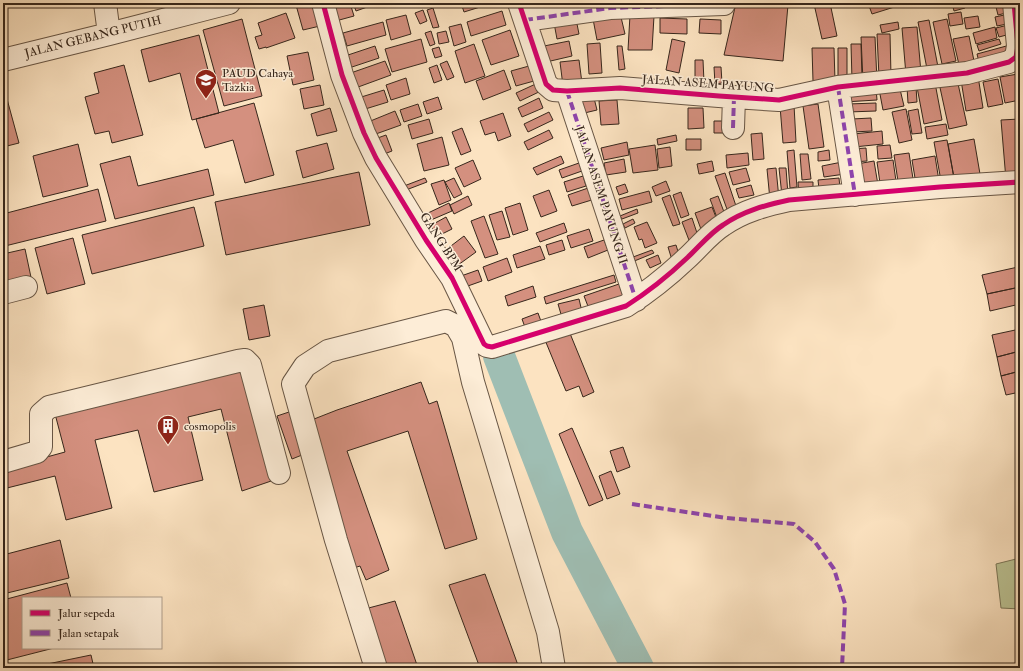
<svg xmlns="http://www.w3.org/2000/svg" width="1023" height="671" viewBox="0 0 1023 671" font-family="'IM FELL Double Pica',serif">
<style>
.green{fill:#bcc495;stroke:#7a7658}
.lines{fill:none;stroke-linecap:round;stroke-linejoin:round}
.river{stroke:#9fbeb3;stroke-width:32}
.building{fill:#d4907f;stroke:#37271c}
.minor-casing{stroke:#685645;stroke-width:24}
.minor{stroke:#fdedd7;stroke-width:22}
.quiet{stroke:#8e44ad;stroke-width:4;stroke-dasharray:8 4;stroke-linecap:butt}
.cycleway-casing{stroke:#fdedd7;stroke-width:8}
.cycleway{stroke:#d6006c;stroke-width:5}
.labels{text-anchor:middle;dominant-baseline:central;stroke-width:3;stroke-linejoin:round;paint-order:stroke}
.street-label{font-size:12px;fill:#37271c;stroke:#fdedd7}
.poi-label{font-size:12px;fill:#37271c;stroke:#fdedd7;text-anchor:start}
</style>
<rect width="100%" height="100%" fill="#fce3c1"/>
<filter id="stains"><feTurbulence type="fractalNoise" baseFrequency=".005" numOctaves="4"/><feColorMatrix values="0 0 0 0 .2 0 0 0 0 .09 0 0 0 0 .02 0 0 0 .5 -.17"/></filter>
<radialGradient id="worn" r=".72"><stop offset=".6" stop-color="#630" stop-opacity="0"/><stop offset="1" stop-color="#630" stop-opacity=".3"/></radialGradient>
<path class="green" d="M1020,558V609L1001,608L996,564Z"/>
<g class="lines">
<path class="river" d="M499,356L567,532L638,668"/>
</g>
<path class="building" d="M302,3H314L320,26L303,30L296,5Z
M325,3H350L354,16L332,22Z
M353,3H369L370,6L356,11Z
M461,3H493L464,12Z
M736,3L788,5L783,61L724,55Z
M819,3H830L837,36L822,39L814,4Z
M868,3H903L904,4L872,14Z
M952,3H964L965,8L954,11Z
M970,3H993L970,7Z
M1009,4L1010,12L998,15L996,7Z
M433,8L439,27L433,28L427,10Z
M423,10L427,21L420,24L415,13Z
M502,11L506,25L471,36L467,22Z
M961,12L963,24L950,26L948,14Z
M286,13L295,38L266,48V47L259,49L255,37L262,35L258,23Z
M620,13L625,34L597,40L593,19Z
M1009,14L1012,23L997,26L995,17Z
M406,15L411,34L391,40L386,20Z
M630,15L654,16L652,50H628Z
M978,16L980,27L966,29L964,18Z
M660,18L687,19V34L660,33Z
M242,19L262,96L224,106L203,30Z
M576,19L579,34L557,39L554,23Z
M700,19L721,20V34L699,33Z
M947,19L956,61L942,64L933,22Z
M929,20L938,67L927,69L918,22Z
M383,22L386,35L347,46L343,33Z
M898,22L899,29L882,33L880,25Z
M461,24L466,42L454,46L449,27Z
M1012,24L1014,33L999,37L996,28Z
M917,27L921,73L906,75L902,28Z
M995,27L997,38L976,44L973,33Z
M510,30L519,56L491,65L482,40Z
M431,31L435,44L430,46L425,33Z
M446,31L449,42L439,44L437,33Z
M877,34H890L891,76L879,77Z
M199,35L219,113L192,120L180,73L149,82L141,50Z
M969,36L975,66L960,69L953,39Z
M861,37H875L877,81H863Z
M421,39L427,62L392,72L385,49Z
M672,39L685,42L679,73L666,70Z
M999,39L1001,44L979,51L977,45Z
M569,41L572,56L542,63L539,47Z
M600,43L602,73L589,74L587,44Z
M474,44L485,76L465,83L455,51Z
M851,44H861L862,79L852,80Z
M1010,45L1013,57L980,66L977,54Z
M375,46L379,58L343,70L339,58Z
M617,46H622L625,69L619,70Z
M439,47L442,56L435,58L432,49Z
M812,48H834L835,81H813Z
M838,48H847V83L838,82Z
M308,52L314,80L293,85L287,56Z
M579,60L582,83L563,86L560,62Z
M695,60H703L704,82H695Z
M385,61L391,75L350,90L345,75Z
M447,61L454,77L447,80L440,64Z
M124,65L143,135L112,143L109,131L95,134L85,97L99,93L94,73Z
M437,65L442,80L434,83L429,68Z
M529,66L534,81L516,86L511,71Z
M714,67H721L722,83L715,84Z
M504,70L511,89L483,100L476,81Z
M1018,74L1020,82V100L1005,103L1000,77Z
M978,76L983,108L966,111L961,80Z
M406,78L410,94L391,100L386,85Z
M957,79L967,125L949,129L939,83Z
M998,79L1003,104L988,107L983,82Z
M540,82L543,90L520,101L516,93Z
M935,83L942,120L924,124L917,87Z
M320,85L324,105L304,109L300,89Z
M899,85L904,106L883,110L879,89Z
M907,87H916L917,102L908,103Z
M876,88L877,100L844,102L843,90Z
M384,90L388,102L362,110L358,98Z
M592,90L597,110L576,115L571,95Z
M438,97L442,109L427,114L423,102Z
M539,98L543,108L522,117L518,108Z
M7,99L19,143L3,147V100Z
M617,100L619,124L601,125L599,101Z
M254,103L274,175L245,183L233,140L205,148L196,119Z
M876,103V111L848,112V104Z
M418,104L422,116L404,122L400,110Z
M818,104L824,147L809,149L803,106Z
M794,105L796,142L783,143L780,106Z
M330,108L337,131L317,136L311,114Z
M688,108H703L704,128L688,129Z
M906,109L912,140L899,143L892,112Z
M918,109L922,133L912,134L908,111Z
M395,111L401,125L373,135L368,122Z
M549,112L553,120L528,132L524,124Z
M503,113L511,136L498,141L495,132L485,135L480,121Z
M871,118L872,131L853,132L852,119Z
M429,119L433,133L412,139L408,125Z
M1020,119V179L1006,180L1001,120Z
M714,121H723V133H714Z
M946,124L948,135L927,139L925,127Z
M462,128L471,151L461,155L452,132Z
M549,130L553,138L528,150L524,142Z
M882,131L883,144L854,147L853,134Z
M762,133L764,159L753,160L751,134Z
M386,135L392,151L379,156L372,140Z
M676,135L677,141L658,145L657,139Z
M442,137L449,165L424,171L417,144Z
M686,139H701V150H686Z
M974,139L980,174L954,178L948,144Z
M947,140L954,178L941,181L934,142Z
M627,142L629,155L604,160L601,148Z
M327,143L334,169L303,178L296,151Z
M78,144L88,186L43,197L33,156Z
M655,145L658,170L633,173L629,149Z
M890,145L892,158L878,159L877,146Z
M670,147L672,166L659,168L657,149Z
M866,148L867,161L853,162L852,149Z
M794,150L797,187L790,188L787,151Z
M829,150L830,160L818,161V152Z
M748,153L749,165L727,168L726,155Z
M909,153L914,185L899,188L894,155Z
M800,154H808L811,179L802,180Z
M130,156L138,186L208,169L214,195L115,219L100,164Z
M561,156L564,163L537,175L533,168Z
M935,156L939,181L916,184L912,160Z
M624,159L626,172L606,175L604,163Z
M473,160L481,179L464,187L455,168Z
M893,160L897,188L881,190L877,162Z
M712,161L714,171L699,174L697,164Z
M874,161L879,191L856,195L851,165Z
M842,162L845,174L824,177L822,166Z
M579,163L582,171L562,178L559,170Z
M746,168L750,181L733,185L729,172Z
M776,168L779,199L770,200L767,169Z
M779,168H786L788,195L782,196Z
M359,172L370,225L226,255L215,202Z
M725,173L737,209L728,212L715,176Z
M583,176L586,186L567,192L564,182Z
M425,178L427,182L406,190L404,186Z
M454,178L462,194L454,198L445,182Z
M839,178L840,188L819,189L818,180Z
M444,180L451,200L439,205L431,184Z
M666,181L670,191L656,196L652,187Z
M798,182H813V197L799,198Z
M625,184L628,192L619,195L616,187Z
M751,185L754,195L739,198L736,189Z
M591,187L595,199L572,206L568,195Z
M98,189L106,221L5,246L3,239V214Z
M549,190L557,211L541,217L533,196Z
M649,191L652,202L622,210L619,199Z
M681,192L689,215L681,218L673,195Z
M670,195L680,224L673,226L662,198Z
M468,196L472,205L454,214L450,205Z
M718,196L727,220L719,223L710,199Z
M449,203L452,211L431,220L428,213Z
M520,203L528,230L513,235L505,208Z
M194,207L204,246L92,274L82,235Z
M712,207L719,225L702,232L695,213Z
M637,209L638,213L622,219L620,216Z
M502,211L510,237L497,240L489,215Z
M484,216L498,254L485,258L471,221Z
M446,217L452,229L434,238L428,227Z
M692,218L701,245L692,248L682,222Z
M633,219L635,223L625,228L623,224Z
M647,222L657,243L645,248L642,239L639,240L634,227Z
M564,223L567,232L540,242L536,233Z
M589,229L593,241L571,248L567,236Z
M464,236L476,252L454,268L443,252Z
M73,238L85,284L47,294L35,248Z
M562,240L565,250L549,255L546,245Z
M604,240L608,250L588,258L584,247Z
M676,245L680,258L672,260L668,247Z
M540,246L545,259L517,268L513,255Z
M25,249L32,282L3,288V254Z
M652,250L654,253L627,264L625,260Z
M658,255L661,263L650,268L646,260Z
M507,258L512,272L488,281L483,267Z
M1018,267L1020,276V287L987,294L982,275Z
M478,270L482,281L465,287L461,276Z
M614,275L616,282L546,304L544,297Z
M619,284L625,302L591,314L584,296Z
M533,286L536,297L508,306L505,296Z
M1020,287V304L990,311L987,294Z
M579,299L583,316L563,321L558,304Z
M264,305L270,336L249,340L243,309Z
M538,313L542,324L526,330L522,319Z
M1020,329V351L997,357L992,335Z
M569,331L594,392L583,397L579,386L566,391L545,340Z
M1020,351V371L1001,376L997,357Z
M247,365L277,479L242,491L221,409L188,417L203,480L154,492L138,430L95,440L112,508L66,520L55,476L3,489V469L65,452L54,410Z
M1020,371V392L1006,395L1001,376Z
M421,382L429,404L437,401L477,539L445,549L408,431L347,451L389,570L366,580L360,566L348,570L309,421L337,410Z
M292,411L307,453L292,459L277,416Z
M572,428L603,500L589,506L559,434Z
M1020,435V456L1016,436Z
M623,447L630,467L617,472L610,451Z
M611,471L620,494L607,499L599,476Z
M60,540L69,578L3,594V555Z
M485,574L519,668H480L449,585Z
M67,583L71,598H23V648H54L3,661V600Z
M395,601L418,668H380L361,610Z
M91,655L94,668H28Z"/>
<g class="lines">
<g class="minor-casing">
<path id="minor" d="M105,3L109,34
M323,3L342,75L364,133L376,158L426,240L452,278L484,344L487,346L492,347L626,306C648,292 668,276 687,258C699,247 710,233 723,225C743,211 766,205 789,200L940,187L1020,182
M519,3L546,84L553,90L567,91L620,88L719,96L779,100L838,87L967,73L1009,62L1016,57L1018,46L1014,3
M525,20L610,8L724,4
M3,60L109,34L229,3
M838,87L855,195
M567,91L636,300
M733,128L734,97
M3,293L26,287
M3,462L37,452L41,447V414L49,407L238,361L245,360L250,365L279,473
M376,668L336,540L293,384L305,366L328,351L446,321L456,326L463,338L473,382L548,632L554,668"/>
</g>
<use href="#minor" class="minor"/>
<path class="quiet" d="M525,20L610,8L724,4
M838,87L855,195
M567,91L636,300
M733,128L734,97
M632,504L727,518L794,524L815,542L834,569L845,604L842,668"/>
<g class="cycleway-casing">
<path id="cycleway" d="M323,3L342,75L364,133L376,158L426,240L452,278L484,344L487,346L492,347L626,306C648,292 668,276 687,258C699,247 710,233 723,225C743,211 766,205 789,200L940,187L1020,182
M519,3L546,84L553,90L567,91L620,88L719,96L779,100L838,87L967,73L1009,62L1016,57L1018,46L1014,3"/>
</g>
<use href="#cycleway" class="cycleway"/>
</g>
<defs>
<g id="school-pin" transform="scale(1.15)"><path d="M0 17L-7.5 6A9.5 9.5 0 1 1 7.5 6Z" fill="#8f2418" stroke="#fdedd7"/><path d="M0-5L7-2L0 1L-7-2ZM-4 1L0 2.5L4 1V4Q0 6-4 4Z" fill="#fff"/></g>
<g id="building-pin" transform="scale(1.15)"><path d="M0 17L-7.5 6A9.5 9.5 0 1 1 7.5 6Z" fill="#8f2418" stroke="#fdedd7"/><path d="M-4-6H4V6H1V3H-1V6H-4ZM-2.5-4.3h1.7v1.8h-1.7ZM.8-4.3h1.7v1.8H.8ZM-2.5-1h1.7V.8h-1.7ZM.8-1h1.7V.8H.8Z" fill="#fff"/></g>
</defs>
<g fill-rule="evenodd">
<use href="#school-pin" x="206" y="80"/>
<use href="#building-pin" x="168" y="426"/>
</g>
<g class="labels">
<g class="street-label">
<text transform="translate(93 37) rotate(-14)">JALAN GEBANG PUTIH</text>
<text transform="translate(708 84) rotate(4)">JALAN ASEM PAYUNG</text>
<text transform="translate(601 195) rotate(72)">JALAN ASEM PAYUNG II</text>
<text transform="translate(441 242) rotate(57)">GANG BPM</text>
</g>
<g class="poi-label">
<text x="222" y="73">PAUD Cahaya<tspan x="222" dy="14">Tazkia</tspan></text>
<text x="184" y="426">cosmopolis</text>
</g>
</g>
<rect width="1023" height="671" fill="none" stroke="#fce3c1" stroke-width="16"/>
<rect x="4" y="4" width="1015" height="663" fill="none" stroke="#37271c" stroke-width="2"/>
<rect x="8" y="8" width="1007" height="655" fill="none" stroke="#37271c"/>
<rect x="22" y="597" width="140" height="52" fill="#fdedd7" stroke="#ae9e8c"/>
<rect x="30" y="610" width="20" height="6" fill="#d6006c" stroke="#ae9e8c"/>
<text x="58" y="617" font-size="12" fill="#37271c">Jalur sepeda</text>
<rect x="30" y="630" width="20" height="6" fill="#8e44ad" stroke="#ae9e8c"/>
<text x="58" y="637" font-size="12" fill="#37271c">Jalan setapak</text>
<rect width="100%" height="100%" filter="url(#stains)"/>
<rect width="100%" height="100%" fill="url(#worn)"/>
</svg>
